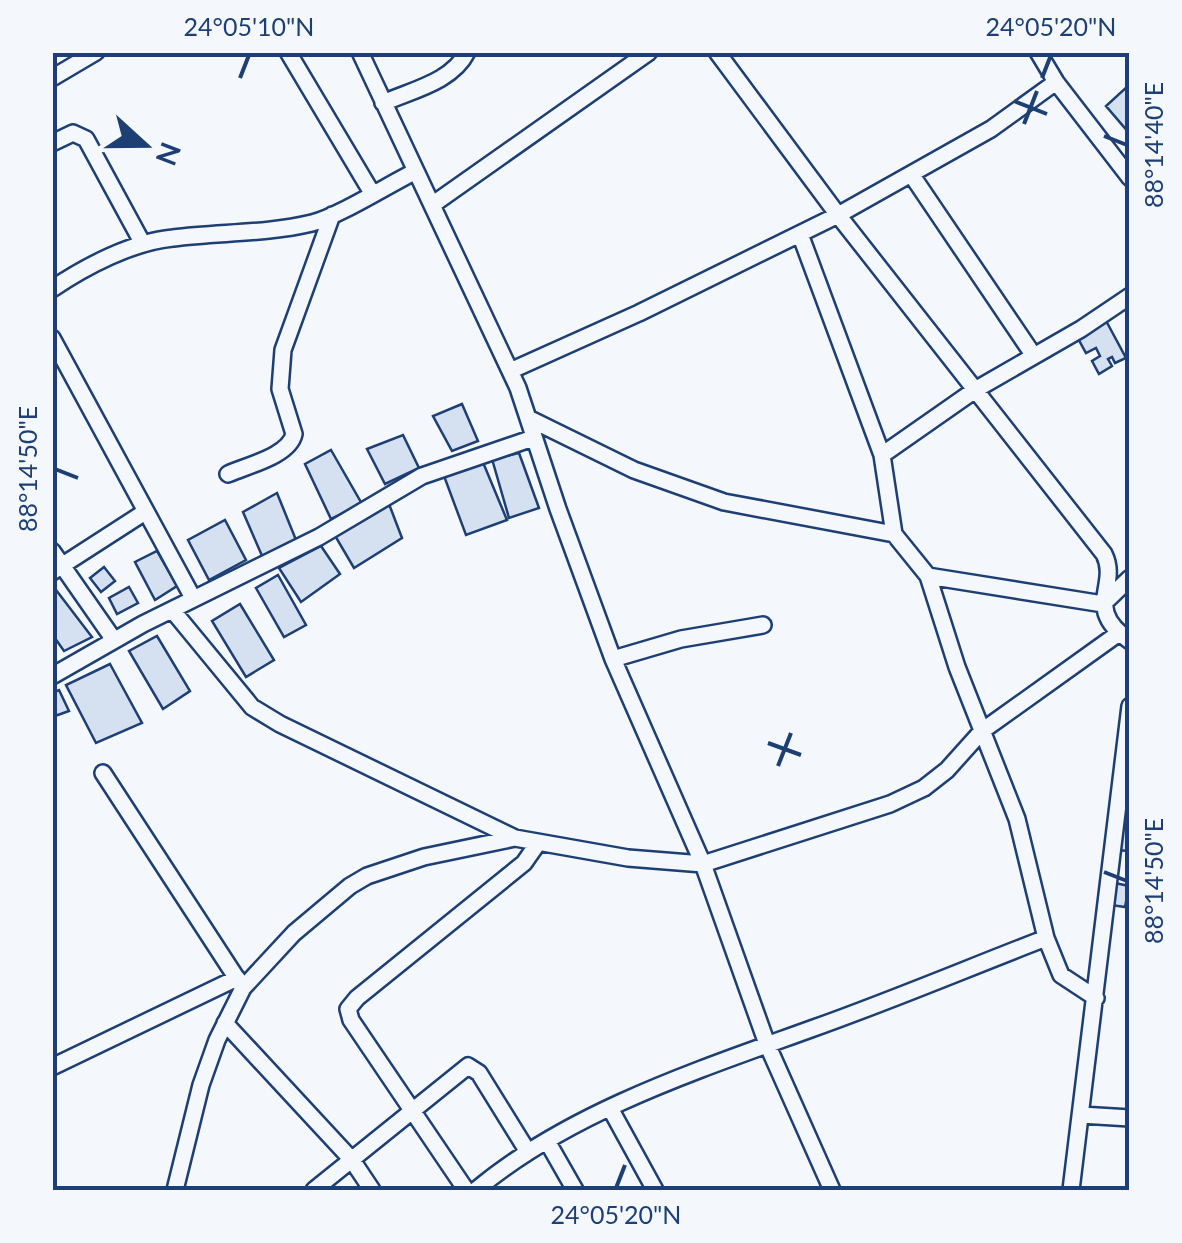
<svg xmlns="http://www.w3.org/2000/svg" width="1182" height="1243" viewBox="0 0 1182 1243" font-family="Lato,sans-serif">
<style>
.building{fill:#d5e0f0;stroke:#1d3f73;stroke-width:2.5}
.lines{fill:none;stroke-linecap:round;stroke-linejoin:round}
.minor-casing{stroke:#1d3f73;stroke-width:20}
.minor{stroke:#f4f7fb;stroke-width:15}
.ticks{fill:none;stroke:#1d3f73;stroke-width:4}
.neatline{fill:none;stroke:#1d3f73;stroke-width:4}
.ticks-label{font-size:25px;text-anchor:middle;fill:#1d3f73}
</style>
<rect width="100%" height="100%" fill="#f4f7fb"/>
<path class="building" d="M1130,84V134L1106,106Z
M1104,317L1126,358L1115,363L1112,357L1108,359L1112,366L1099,374L1092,361L1100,356L1096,348L1086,353L1075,333Z
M462,404L478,441L452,451L433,416Z
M403,435L419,468L385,484L367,449Z
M331,450L362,504L331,519L305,464Z
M519,453L539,508L509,518L492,459Z
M482,460L507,520L466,535L444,476Z
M277,493L296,540L263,558L243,512Z
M389,504L402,538L354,568L334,534Z
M225,520L246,560L209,580L188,540Z
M321,546L340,574L301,602L279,568Z
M157,551L177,586L155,600L135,562Z
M104,567L115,581L101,592L90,578Z
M278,575L306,625L284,637L256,588Z
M53,586L92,637L64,651L52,634Z
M129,587L138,603L117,614L109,598Z
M240,604L274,660L246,677L212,621Z
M157,636L190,691L163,709L129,651Z
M110,664L142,723L96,743L66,685Z
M59,690L69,711L55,716L52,693Z
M1119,825H1130L1128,851L1117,850Z
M1115,883L1129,886L1125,907L1111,905Z"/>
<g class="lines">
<g class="minor-casing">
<path id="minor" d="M288,52L372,193
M360,52L518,388L558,509L613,659L703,864L767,1044L832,1190
M1038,52L1056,82L1130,178
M52,78L96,52
M1056,82L991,129L838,215L1104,554C1120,586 1082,608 1130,641
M383,103C412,90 452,82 467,52
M52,143L73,133L86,139L143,244
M911,174L1034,356
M432,205L649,52
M800,234L882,455
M52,289C86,266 132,242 173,238C219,232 266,234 312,223C339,216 388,185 416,171
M52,338L193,598
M510,371L639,313L838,215L717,52
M528,418L634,470L724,502L894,534L928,576L1103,604L1130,578
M228,474C248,465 289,456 294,434L280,389L283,350L332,215
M894,534L882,455L975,390L1081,329L1130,296
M52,551L114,640
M52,572L145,512
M928,576L957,667L1017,819L1046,938
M173,611L252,707L280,724L515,838
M613,659L681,639L763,625
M52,676L143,624L319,537L422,476L533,438
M103,773L243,988
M225,1023L352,1160L372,1190
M52,1067L237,978
M610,1108L655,1190
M1081,1115L1130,1118
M547,1141L575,1190
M175,1190L201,1085L217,1040L243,988L294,933L350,886L367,876L424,857L515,838L628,858L703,864L890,804L924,788L947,770L982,731L1119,633
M314,1190L468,1066L479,1073L528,1152
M466,1190L351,1020L348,1009L357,998L524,863L538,843
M476,1190C569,1112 698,1070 811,1029C890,1001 968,968 1046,938L1061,975L1096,998
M1071,1190L1130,706"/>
</g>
<use href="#minor" class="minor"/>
</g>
<path class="ticks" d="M240,78L249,55M1042,78L1051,55M1014,101L1047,114M1024,124L1037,91M1104,136L1127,145M55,469L78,478M768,743L801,755M778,766L791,733M1104,872L1127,881M616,1188L625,1165"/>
<rect width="1182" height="1243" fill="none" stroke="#f4f7fb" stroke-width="110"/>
<g transform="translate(145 145) rotate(111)" stroke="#f4f7fb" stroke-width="8" paint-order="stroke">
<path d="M0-8L18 38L0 25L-18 38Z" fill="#1d3f73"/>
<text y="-15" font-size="28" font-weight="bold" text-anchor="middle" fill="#1d3f73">N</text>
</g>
<rect x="55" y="55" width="1072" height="1133" class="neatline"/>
<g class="ticks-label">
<text x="249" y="36">24°05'10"N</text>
<text x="1051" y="36">24°05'20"N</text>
<text transform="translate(1154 145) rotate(-90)" y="9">88°14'40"E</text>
<text transform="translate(28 469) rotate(-90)" y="9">88°14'50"E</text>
<text transform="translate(1154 881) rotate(-90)" y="9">88°14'50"E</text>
<text x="616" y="1224">24°05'20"N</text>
</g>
</svg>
